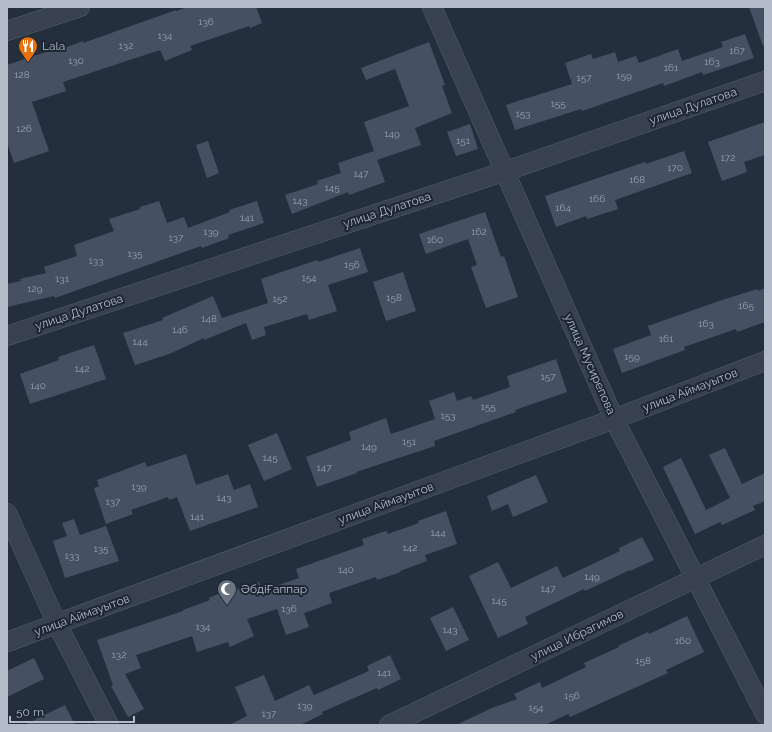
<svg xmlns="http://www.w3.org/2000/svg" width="772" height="732" viewBox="0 0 772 732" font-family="Raleway,sans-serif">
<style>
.building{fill:#455162}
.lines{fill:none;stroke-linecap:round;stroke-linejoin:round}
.minor-casing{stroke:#565f6c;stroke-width:20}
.minor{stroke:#38414e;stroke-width:19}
.labels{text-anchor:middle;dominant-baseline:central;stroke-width:4;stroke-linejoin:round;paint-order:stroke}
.number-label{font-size:10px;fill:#98a1af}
.poi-label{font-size:12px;fill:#b4bcc9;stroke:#1d2633;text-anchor:start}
.street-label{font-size:12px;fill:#b4bcc9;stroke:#1d2633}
</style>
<rect width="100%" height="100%" fill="#242f3e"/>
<path class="building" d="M188,7H256L262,23L250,28L249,26L190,46L192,50L165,61L160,50L63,82L66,91L32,102L49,151L14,163L7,142V65L52,50L53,52L83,41V43L176,10V11Z
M749,7H765V45L763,46Z
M745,34L754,58L703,75L702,72L664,86L663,83L582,111L581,109L515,130L506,105L572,84L565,63L591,54L593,59L615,52L618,62L636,56L639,63L678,49L682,61L723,47L721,42Z
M429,42L445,85L442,86L452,113L415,128L421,145L377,160L364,122L409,106L395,69L366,80L361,68Z
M765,122V155L744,162L747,172L722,181L708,142Z
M470,124L478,149L456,156L447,132Z
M208,141L219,173L207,178L196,145Z
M374,151L385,182L349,195L348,192L292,214L285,195L318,184L317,181L341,173L338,163Z
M684,151L692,173L615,200L618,209L587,219L586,216L556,227L545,196L645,162L646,164Z
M159,201L167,223L184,217L188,228L230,212L229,210L257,201L264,223L228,235L229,238L202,248L201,246L55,298L54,296L7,307V284L21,281L20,279L46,273L44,267L77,256L74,245L114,231L109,219L140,209V207Z
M485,212L501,257L504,256L518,297L486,308L471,267L477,265L468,239L426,254L419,234Z
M360,248L368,272L328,285L337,311L309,320L307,314L264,327L266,335L252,340L246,323L204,340V338L169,354L135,365L123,333L163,320L162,318L213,296L222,318L268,303L261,279L317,260L318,262Z
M403,272L416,311L386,321L373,282Z
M765,288V322L737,332L736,329L684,347L685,350L622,373L613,349L651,335L648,326L716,302L757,289L758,291Z
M94,345L106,379L30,404L20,374L59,360L58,357Z
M556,359L567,392L515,410L516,412L434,441L435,446L356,472L357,473L317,487L306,457L351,440L349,432L386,418L391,434L435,419L429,401L454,392L457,401L471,396L473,400L510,387L507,376Z
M277,433L292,469L264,481L248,445Z
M725,448L742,484L765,473V501L753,506L755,510L722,525L720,522L695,534L663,467L681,458L706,510L730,498L709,455Z
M186,454L196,485L228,474L234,490L250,484L258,507L190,531L177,497L169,500L168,497L131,510L133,514L106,524L94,488L99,486L97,480L145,462L147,467Z
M536,475L548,502L513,517L508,504L492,511L487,496Z
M446,511L457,544L425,555L427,561L400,571L401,572L377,580L376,577L329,593L332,603L304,613L309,627L286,635L277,609L247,619L254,636L230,647L228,642L197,652L192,636L136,655L141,668L125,674L144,709L128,717L111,686L113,685L97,640L183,611V610L210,600L209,598L234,587L235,590L259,582L262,591L299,578L296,569L364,545L362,539L386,531L388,534L419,523L418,521Z
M74,519L80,535L106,526L119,561L65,578L53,541L67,536L62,523Z
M642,537L654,560L630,571V570L585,591L584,589L525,617L528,624L498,638L469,576L498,562L511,588L557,566L563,578L620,551L619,548Z
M453,607L469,640L446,651L430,618Z
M687,616L704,652L666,670L668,673L570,717L568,714L545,725H456L492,708L517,699L514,694L540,682L542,688L586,667L584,663L619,647L618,646L648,632L649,634Z
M390,655L401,679L378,690L377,688L322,712L323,714L300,725H229L247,716L235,687L264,675L275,701L309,685L314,695L369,671L367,666Z
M34,658L44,679L7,697V671Z
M65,705L75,725H24Z"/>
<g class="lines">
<g class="minor-casing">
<path id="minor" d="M432,7L614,419L765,714
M7,31L80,7
M7,336L506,171L765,81
M7,513L57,624L109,725
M7,642L614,419L765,361
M389,725L765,545"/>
</g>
<use href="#minor" class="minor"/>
</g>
<defs>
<g id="restaurant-pin" transform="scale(1)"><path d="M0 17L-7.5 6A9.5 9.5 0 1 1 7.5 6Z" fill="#e8710a" stroke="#1d2633"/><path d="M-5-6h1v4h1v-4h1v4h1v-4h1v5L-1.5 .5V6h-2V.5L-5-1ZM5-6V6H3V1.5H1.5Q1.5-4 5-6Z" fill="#fff"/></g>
<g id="mosque-pin" transform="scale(1)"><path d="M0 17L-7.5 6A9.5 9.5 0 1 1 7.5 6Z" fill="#6b7280" stroke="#1d2633"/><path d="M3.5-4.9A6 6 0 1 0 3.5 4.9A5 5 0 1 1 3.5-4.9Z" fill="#fff"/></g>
</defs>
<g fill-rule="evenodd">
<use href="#restaurant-pin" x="28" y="46"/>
<use href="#mosque-pin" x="227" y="589"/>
</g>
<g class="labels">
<g class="number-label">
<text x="206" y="21">136</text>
<text x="165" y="35">134</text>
<text x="126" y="45">132</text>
<text x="737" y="50">167</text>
<text x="76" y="60">130</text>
<text x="712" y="61">163</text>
<text x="671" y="67">161</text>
<text x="22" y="74">128</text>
<text x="624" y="75">159</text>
<text x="584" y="77">157</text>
<text x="558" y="103">155</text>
<text x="523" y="113">153</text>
<text x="24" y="128">126</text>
<text x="392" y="133">149</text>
<text x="463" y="140">151</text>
<text x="728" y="157">172</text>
<text x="675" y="167">170</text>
<text x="361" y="173">147</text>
<text x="637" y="179">168</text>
<text x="332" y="187">145</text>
<text x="597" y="198">166</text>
<text x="300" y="200">143</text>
<text x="563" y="207">164</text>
<text x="247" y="217">141</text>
<text x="211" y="231">139</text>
<text x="479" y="231">162</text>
<text x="176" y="237">137</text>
<text x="435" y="239">160</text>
<text x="135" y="253">135</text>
<text x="96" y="260">133</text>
<text x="352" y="264">156</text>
<text x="309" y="277">154</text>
<text x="62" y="278">131</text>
<text x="35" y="288">129</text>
<text x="394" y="297">158</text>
<text x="280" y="298">152</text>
<text x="746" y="305">165</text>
<text x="209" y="318">148</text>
<text x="706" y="323">163</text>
<text x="180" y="329">146</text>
<text x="666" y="338">161</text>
<text x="140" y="341">144</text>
<text x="632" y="356">159</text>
<text x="82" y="368">142</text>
<text x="548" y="376">157</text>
<text x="38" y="385">140</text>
<text x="488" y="406">155</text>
<text x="448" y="415">153</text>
<text x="409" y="441">151</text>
<text x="369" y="446">149</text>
<text x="270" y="457">145</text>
<text x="324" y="467">147</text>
<text x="139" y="486">139</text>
<text x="224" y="497">143</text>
<text x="113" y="501">137</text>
<text x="197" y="516">141</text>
<text x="438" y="532">144</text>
<text x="410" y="547">142</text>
<text x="101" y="548">135</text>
<text x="72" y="555">133</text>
<text x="346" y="569">140</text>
<text x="592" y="576">149</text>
<text x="548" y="588">147</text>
<text x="499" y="600">145</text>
<text x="289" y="608">136</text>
<text x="203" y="626">134</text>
<text x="450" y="629">143</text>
<text x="683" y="640">160</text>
<text x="119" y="654">132</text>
<text x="643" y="660">158</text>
<text x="384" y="672">141</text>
<text x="572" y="695">156</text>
<text x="305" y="705">139</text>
<text x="536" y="707">154</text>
<text x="269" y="713">137</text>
</g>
<g class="poi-label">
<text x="42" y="46">Lala</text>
<text x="241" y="589">ӘбдіҒаппар</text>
</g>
<g class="street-label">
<text transform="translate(693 106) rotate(-19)">улица Дулатова</text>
<text transform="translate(387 210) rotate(-18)">улица Дулатова</text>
<text transform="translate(79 312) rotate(-18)">улица Дулатова</text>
<text transform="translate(590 364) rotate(66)">улица Мусирепова</text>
<text transform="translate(690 390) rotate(-21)">улица Аймауытов</text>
<text transform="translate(386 503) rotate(-20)">улица Аймауытов</text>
<text transform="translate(82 615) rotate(-20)">улица Аймауытов</text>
<text transform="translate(577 635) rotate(-26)">улица Ибрагимов</text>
</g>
</g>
<rect width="772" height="732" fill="none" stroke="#b4bcc9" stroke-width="16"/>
<path d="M10 716v6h124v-6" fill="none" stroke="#b4bcc9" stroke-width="2"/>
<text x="16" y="716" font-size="12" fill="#b4bcc9" stroke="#1d2633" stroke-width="3" paint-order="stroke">50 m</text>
</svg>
